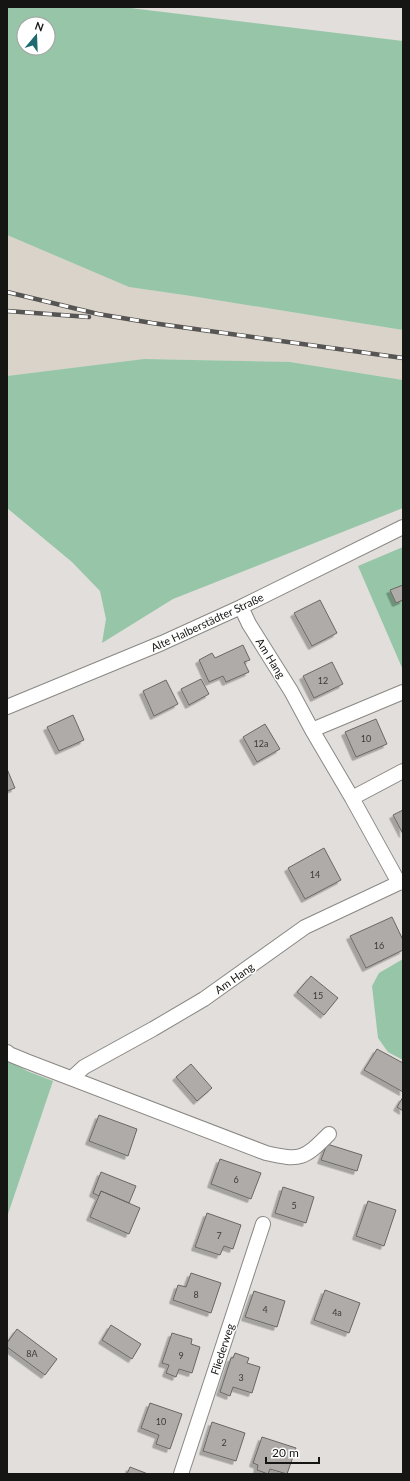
<svg xmlns="http://www.w3.org/2000/svg" width="410" height="1481" viewBox="0 0 410 1481" font-family="Lato,sans-serif">
<style>
.built{fill:#dad3c9}
.green{fill:#96c6a7;fill-rule:evenodd}
.building{fill:#afaba9;stroke:#6a6764;filter:url(#shadow)}
.lines{fill:none;stroke-linecap:round;stroke-linejoin:round}
.minor-casing{stroke:#8a8884;stroke-width:16}
.minor{stroke:#fff;stroke-width:14}
.rail-casing{stroke:#565553;stroke-width:4.5}
.rail{stroke:#fff;stroke-width:3;stroke-dasharray:9;stroke-linecap:butt}
.labels{text-anchor:middle;dominant-baseline:central;stroke-width:3;stroke-linejoin:round;paint-order:stroke}
.number-label{font-size:9px;fill:#3c3a38}
.street-label{font-size:11px;fill:#151513;stroke:#fff}
</style>
<defs>
<filter id="shadow"><feDropShadow dx="-3.5" dy="3.5" stdDeviation="0" flood-color="#0004"/></filter>
</defs>
<rect width="100%" height="100%" fill="#e1dedb"/>
<path class="built" d="M7,235L129,287L191,296L403,330V380L290,362L144,359L7,376Z"/>
<path class="green" d="M7,7H122L403,41V330L191,296L129,287L7,235ZM24,24H48V48H24Z
M144,359L290,362L403,380V508L173,599L102,643L106,619L100,591L72,562L7,508V376Z
M403,547V670L358,566Z
M403,959V1060L388,1052L378,1038L372,986L379,973Z
M7,1060L27,1071L53,1081L7,1217Z"/>
<path class="building" d="M403,585V600L396,603L390,590Z
M320,600L337,633L312,646L294,613Z
M243,645L250,660L244,662L249,672L226,682L223,676L209,682L199,660L212,653L215,658Z
M332,662L343,684L314,698L303,676Z
M201,679L209,694L189,705L181,689Z
M166,680L178,704L154,716L143,691Z
M73,715L84,740L59,751L47,727Z
M376,719L387,744L356,757L345,732Z
M265,724L280,749L257,762L243,737Z
M7,769L15,788L7,791Z
M403,810V834L393,815Z
M324,848L341,880L305,899L288,868Z
M392,917L403,940V950L366,968L350,936Z
M311,976L338,998L324,1015L297,992Z
M377,1049L403,1063V1092L364,1070Z
M191,1064L212,1088L197,1101L176,1077Z
M403,1097V1111L397,1107Z
M99,1115L137,1129L128,1156L89,1141Z
M327,1144L362,1155L357,1171L321,1160Z
M220,1159L261,1173L251,1199L211,1184Z
M101,1172L136,1186L129,1203L101,1191L99,1196L93,1193Z
M283,1187L314,1197L306,1223L275,1213Z
M101,1191L140,1208L129,1234L90,1217Z
M368,1201L396,1210L384,1246L356,1236Z
M207,1213L241,1225L233,1249L224,1246L220,1255L195,1247Z
M191,1273L221,1283L211,1313L173,1300L178,1285L186,1287Z
M325,1290L360,1303L349,1333L314,1320Z
M254,1291L285,1301L277,1327L245,1317Z
M111,1325L141,1344L132,1359L102,1340Z
M17,1329L57,1359L45,1375L7,1347V1343Z
M172,1333L192,1339L191,1344L200,1347L192,1373L179,1369L176,1377L166,1373L169,1365L162,1363Z
M235,1353L249,1358L247,1363L260,1367L252,1393L233,1387L230,1396L220,1392L231,1358H233Z
M150,1403L182,1414L170,1449L156,1444L159,1435L141,1428Z
M212,1422L245,1433L236,1461L203,1451Z
M262,1437L296,1448L287,1474L270,1469L268,1474L257,1470L258,1465L253,1463Z
M130,1467L148,1474H127Z"/>
<g class="lines">
<g class="minor-casing">
<path id="minor" d="M241,607L249,624L291,691L312,730L352,798L399,883
M7,707L162,643L241,607L403,527
M312,730L403,692
M352,798L403,771
M7,1052L9,1054L26,1061L266,1153C301,1161 304,1159 329,1134
M72,1078L84,1067L153,1029L204,999L305,927L403,881
M181,1474L263,1224"/>
</g>
<use href="#minor" class="minor"/>
<g class="rail-casing">
<path id="rail" d="M7,292L98,314L152,323L403,358
M7,311L89,317"/>
</g>
<use href="#rail" class="rail"/>
</g>
<g class="labels">
<g class="number-label">
<text x="323" y="680">12</text>
<text x="366" y="738">10</text>
<text x="261" y="743">12a</text>
<text x="315" y="874">14</text>
<text x="379" y="945">16</text>
<text x="318" y="995">15</text>
<text x="236" y="1179">6</text>
<text x="294" y="1205">5</text>
<text x="219" y="1235">7</text>
<text x="196" y="1294">8</text>
<text x="265" y="1309">4</text>
<text x="337" y="1312">4a</text>
<text x="32" y="1353">8A</text>
<text x="181" y="1355">9</text>
<text x="241" y="1377">3</text>
<text x="161" y="1421">10</text>
<text x="224" y="1442">2</text>
</g>
<g class="street-label">
<text transform="translate(207 622) rotate(-25)">Alte Halberstädter Straße</text>
<text transform="translate(271 658) rotate(58)">Am Hang</text>
<text transform="translate(234 978) rotate(-35)">Am Hang</text>
<text transform="translate(222 1349) rotate(-72)">Fliederweg</text>
</g>
</g>
<rect width="410" height="1481" fill="none" stroke="#151513" stroke-width="16"/>
<g transform="translate(36 36) rotate(19)"><circle r="19" fill="#ffffff" stroke="#a1a1a1"/>
<path d="M0-3L7 15L0 10L-7 15Z" fill="#1e6a70"/>
<text y="-6" font-size="11" font-weight="bold" text-anchor="middle" fill="#151513">N</text>
</g>
<path d="M266 1457v6h53v-6" fill="none" stroke="#151513" stroke-width="2"/>
<text x="272" y="1457" font-size="12" fill="#151513" stroke="#ffffff" stroke-width="3" paint-order="stroke">20 m</text>
</svg>
